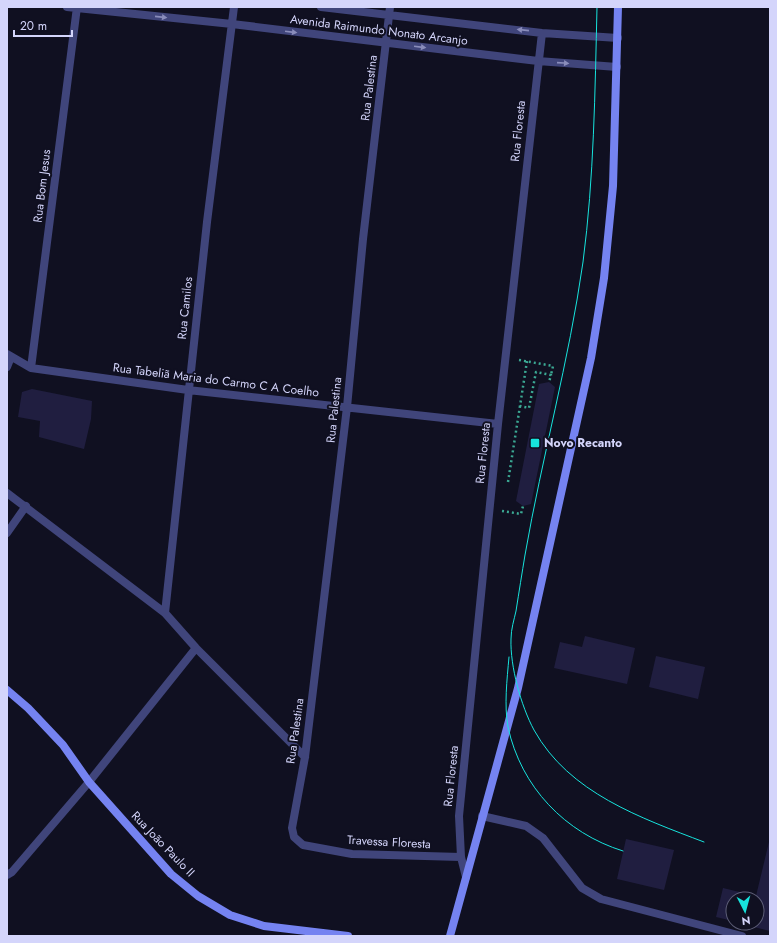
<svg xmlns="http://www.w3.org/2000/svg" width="777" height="943" viewBox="0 0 777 943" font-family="Jost,sans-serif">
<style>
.building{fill:#201e40}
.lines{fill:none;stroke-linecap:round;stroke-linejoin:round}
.path{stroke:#3ba893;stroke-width:2.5;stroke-dasharray:2 3;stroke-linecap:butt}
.lane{stroke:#40457b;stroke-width:8}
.street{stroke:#40457b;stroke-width:8}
.secondary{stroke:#7583f1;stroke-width:8}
.tram{stroke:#17e4dd;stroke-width:1}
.oneway{fill:#8a8dbb}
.poi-dot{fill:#17e4dd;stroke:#101021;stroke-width:1.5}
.labels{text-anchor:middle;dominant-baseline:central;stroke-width:4;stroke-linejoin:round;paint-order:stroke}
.street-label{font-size:12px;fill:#d4d5fb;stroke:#101021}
.poi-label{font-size:12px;font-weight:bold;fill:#d4d5fb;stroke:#101021;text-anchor:start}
</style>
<rect width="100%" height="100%" fill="#101021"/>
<path class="building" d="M549,382L555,387L531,504L523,506L516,501L539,384Z
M32,389L92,401L91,419L84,449L39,437L40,421L18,417L22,392Z
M585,636L635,648L627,684L554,668L560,642L582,647Z
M656,656L705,667L698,699L649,687Z
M626,839L674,850L664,890L617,879Z
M769,842L770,931L742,924L757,923V899H733V921L716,917L723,888L756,896Z"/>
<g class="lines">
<path class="path" d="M519,360L553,366L551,375
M527,361L520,406L529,408L536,372L551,375L549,382
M508,482L520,406
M502,511L521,514L523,506"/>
<path class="lane" d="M482,816L526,826L543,838L582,888L601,899L742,936"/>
<path class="street" d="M67,7L232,24L538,61L617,67
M321,7L542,33L618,38
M390,7L363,239L347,407L305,757L292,828L294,837L303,845L352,854L461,857
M7,354L31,368L188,390L498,424
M7,367L11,357
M31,368L77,7
M7,493L165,613L196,648L305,757
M7,533L26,506
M165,613L207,222L234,7
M7,875L12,872L89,782L196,648
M466,877L461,857L459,816L498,424L542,33"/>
<path class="secondary" d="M7,690L28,708L63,745L89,782L171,874L198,896L230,915L264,926L348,936
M450,936L518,688L591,358L604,278L613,186L618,7"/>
<path class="tram" d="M597,7C595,92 594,178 583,262C569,361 542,457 525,555C522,573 519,592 516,611C514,620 511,629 511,639C510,666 521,706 534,730C569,793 641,818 704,842
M509,657C507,680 504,705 508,727C521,787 565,833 623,851"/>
</g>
<defs><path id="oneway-solid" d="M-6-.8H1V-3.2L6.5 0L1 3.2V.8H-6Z"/></defs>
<g class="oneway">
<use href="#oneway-solid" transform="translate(161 17) rotate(6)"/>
<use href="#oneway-solid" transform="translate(523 30) rotate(-174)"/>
<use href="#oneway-solid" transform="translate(291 32) rotate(7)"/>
<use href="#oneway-solid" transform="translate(420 47) rotate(7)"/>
<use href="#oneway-solid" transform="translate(563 63) rotate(4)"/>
</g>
<rect class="poi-dot" x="530" y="438" width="10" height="10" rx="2"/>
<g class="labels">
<g class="street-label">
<text transform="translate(379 30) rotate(7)">Avenida Raimundo Nonato Arcanjo</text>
<text transform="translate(369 88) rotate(-83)">Rua Palestina</text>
<text transform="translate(518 131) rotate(-84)">Rua Floresta</text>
<text transform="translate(42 186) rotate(-83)">Rua Bom Jesus</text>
<text transform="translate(185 308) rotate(-84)">Rua Camilos</text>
<text transform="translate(216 380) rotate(7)">Rua Tabeliã Maria do Carmo C A Coelho</text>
<text transform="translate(334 410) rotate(-84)">Rua Palestina</text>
<text transform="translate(483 453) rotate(-84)">Rua Floresta</text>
<text transform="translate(295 731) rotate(-82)">Rua Palestina</text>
<text transform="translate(451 776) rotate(-84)">Rua Floresta</text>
<text transform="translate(389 842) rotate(3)">Travessa Floresta</text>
<text transform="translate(163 844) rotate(46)">Rua João Paulo II</text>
</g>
<g class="poi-label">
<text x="544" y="443">Novo Recanto</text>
</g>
</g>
<rect width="777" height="943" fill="none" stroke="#d4d5fb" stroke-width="16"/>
<g transform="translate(745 911) rotate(174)"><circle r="19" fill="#101021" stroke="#5e5f78"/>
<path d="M0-3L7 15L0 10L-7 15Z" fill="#17e4dd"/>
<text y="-6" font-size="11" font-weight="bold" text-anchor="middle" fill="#d4d5fb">N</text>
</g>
<path d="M14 30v6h58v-6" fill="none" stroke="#d4d5fb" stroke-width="2"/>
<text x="20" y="30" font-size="12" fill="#d4d5fb" stroke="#101021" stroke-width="3" paint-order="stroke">20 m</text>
</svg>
